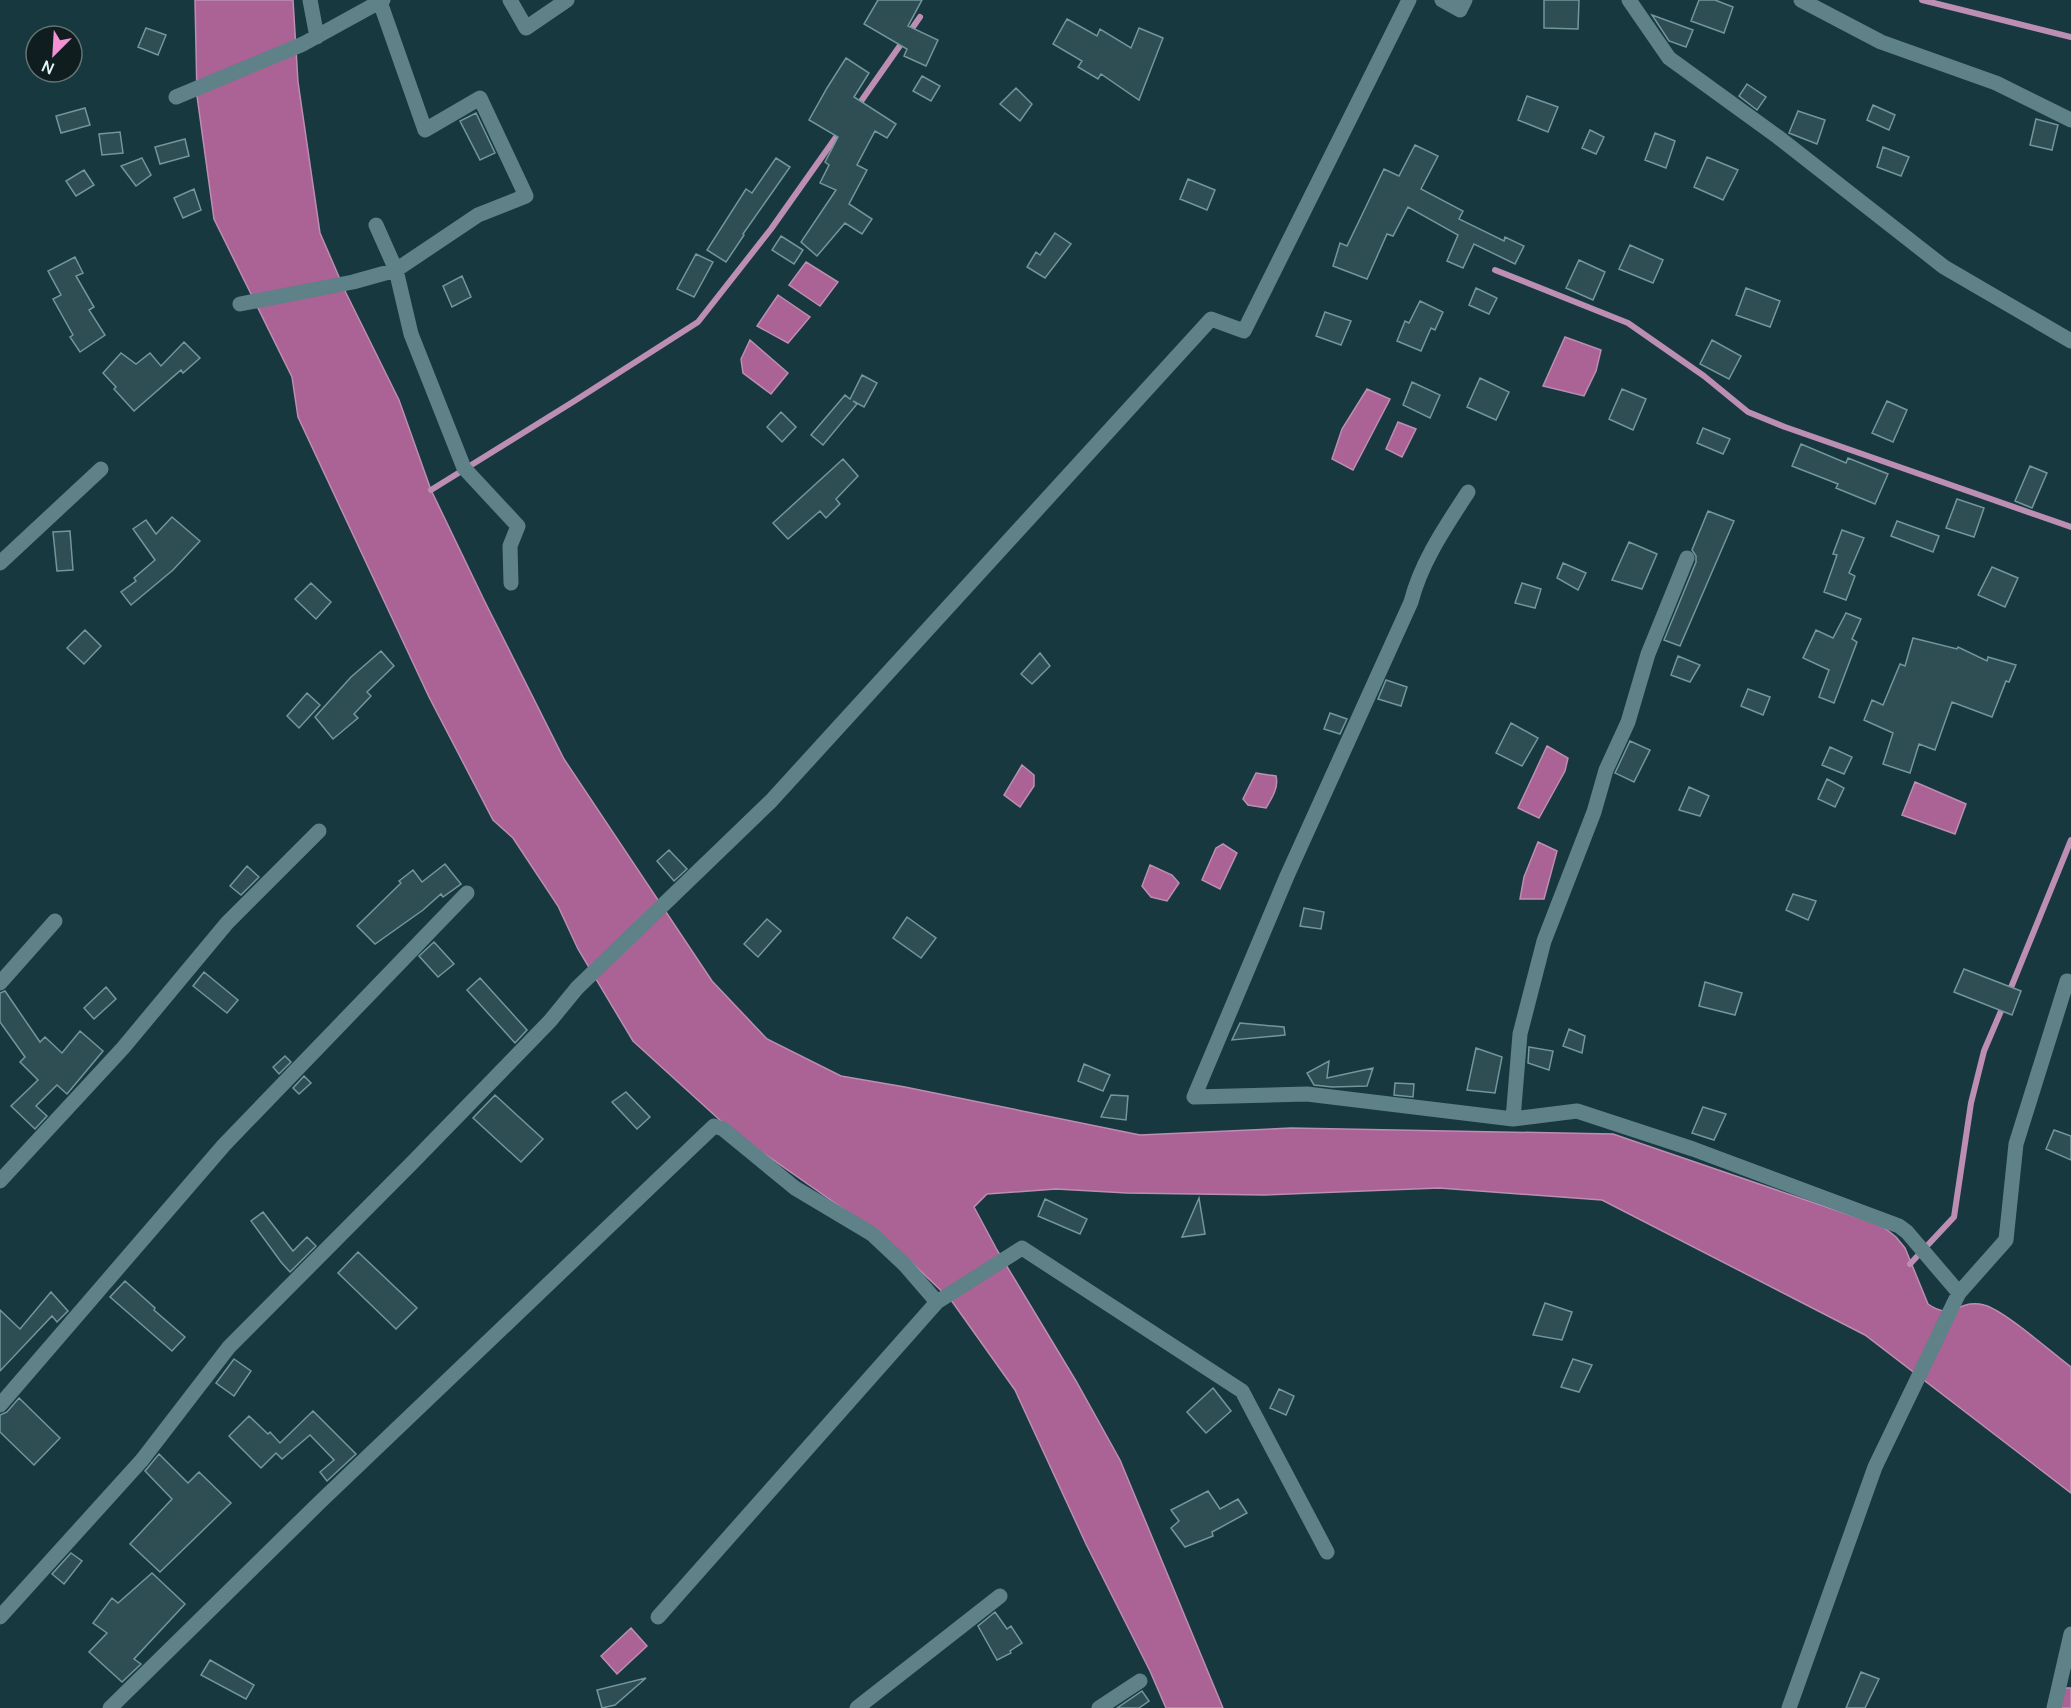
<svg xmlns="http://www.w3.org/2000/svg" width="2071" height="1708" viewBox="0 0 2071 1708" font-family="Manrope,sans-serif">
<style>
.water{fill:#ab6295;stroke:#bc8eb3;stroke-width:1.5}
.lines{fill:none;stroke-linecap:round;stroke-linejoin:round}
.stream{stroke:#bc8eb3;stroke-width:6}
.building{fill:#2e4e54;stroke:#73969d;stroke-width:1.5}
.minor{stroke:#5f8188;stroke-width:15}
</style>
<rect width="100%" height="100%" fill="#17383e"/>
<path class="water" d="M195,0H293L298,82L320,233L346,293L399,400L431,490L485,602L564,759L712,981L767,1039L841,1076L905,1087L1140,1135L1291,1128L1613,1134L1882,1226L1896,1237L1905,1248L1928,1304C1953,1322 1959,1298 1984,1305C2004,1310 2052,1353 2071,1367V1493L1865,1335L1602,1200L1439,1188L1265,1195L1127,1193L1056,1189L987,1194L974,1207L997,1250L1076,1381L1120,1460L1223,1708H1166L1150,1671L1086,1544L1015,1390L951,1300L908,1259L855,1217L733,1132L633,1041L578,949L558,906L513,838L493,820L429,697L298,417L292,377L214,219L197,96Z
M806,262L838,282L820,306L789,285Z
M778,295L810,317L788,343L757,326Z
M1565,337L1601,350L1596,371L1584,396L1543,386Z
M750,340L788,373L771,394L743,373L741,359Z
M1367,389L1390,399L1353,470L1332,459L1342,429Z
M1398,422L1416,429L1402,457L1386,449Z
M1547,746L1568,758L1565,771L1539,818L1518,808Z
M1022,765L1034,775V786L1020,807L1004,795Z
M1256,773L1276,776C1279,787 1272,798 1266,808L1248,805L1243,799Z
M1915,782L1966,804L1955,834L1902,815Z
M1538,842L1557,851L1544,899H1520L1524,877Z
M1223,844L1237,853L1220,889L1202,880L1216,848Z
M1150,865L1172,875L1179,883L1167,901L1151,897L1142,886Z
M631,1628L647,1646L617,1674L601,1656Z
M2064,1688H2071V1708H2058Z"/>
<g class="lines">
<path class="stream" d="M1922,0L2071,37
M857,107L920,17
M1495,270L1628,323L1704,376L1748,412L1785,427L2071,527
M431,490L576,400L698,322L771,229L841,130
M2008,995L2071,840
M1910,1264L1954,1217L1971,1103L1984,1051L2004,1004"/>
</g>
<path class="building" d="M878,0H922L908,26L938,40L926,66L904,56L907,49L864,24Z
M1544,0H1579L1578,29L1544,28Z
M1699,0H1715L1733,7L1724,33L1691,21Z
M1652,15L1693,30L1686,47L1669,41Z
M1067,19L1097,36L1100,29L1131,48L1139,28L1163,38L1139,100L1101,74L1098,79L1078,67L1082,61L1053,44Z
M146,28L166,35L158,55L138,47Z
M846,58L869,73L854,97L896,124L887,138L875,131L857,165L867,170L849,204L872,219L862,234L845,223L817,256L801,242L836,190L820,183L829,165L825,162L838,137L809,120L827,88Z
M922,76L940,86L931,101L913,91Z
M1747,84L1766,97L1757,110L1739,96Z
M1016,88L1032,104L1020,121L1000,104Z
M1527,96L1558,107L1548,132L1518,120Z
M1873,105L1895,115L1889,130L1867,120Z
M85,108L90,125L61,133L56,116Z
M1798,111L1825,120L1817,144L1789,133Z
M476,113L495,153L480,160L460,121Z
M2036,119L2058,125L2052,150L2030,145Z
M1590,130L1604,137L1596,154L1582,148Z
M120,132L123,153L102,155L99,134Z
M1655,133L1675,141L1666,168L1645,160Z
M185,139L189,156L160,164L155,147Z
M1415,145L1438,156L1421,189L1463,211L1459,219L1504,241L1505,237L1524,246L1515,264L1474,244L1463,268L1447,261L1458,235L1408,207L1393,236L1387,234L1367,279L1333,266L1340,243L1347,246L1384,169L1399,176Z
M1883,147L1909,157L1901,176L1877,167Z
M1707,157L1738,170L1723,200L1694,187Z
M142,158L151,175L136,186L121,166Z
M776,158L790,167L743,234L744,235L726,262L707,250L746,189L752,193Z
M84,170L94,185L76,196L66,181Z
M1188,179L1215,190L1207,210L1180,199Z
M194,189L201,210L183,218L174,198Z
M1055,233L1071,244L1045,278L1027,267L1036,252L1040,255Z
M781,236L803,250L794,264L772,250Z
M1630,245L1663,260L1653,283L1619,269Z
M696,254L713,262L694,297L677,289Z
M75,257L83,273L76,276L94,307L89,310L105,335L80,352L70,337L73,335L53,299L61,295L48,271Z
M1579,260L1605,272L1593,300L1566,288Z
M462,276L471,297L452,307L443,286Z
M1476,288L1497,298L1489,314L1469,305Z
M1746,288L1780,301L1770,327L1736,315Z
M1420,301L1443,312L1435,330L1431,328L1421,351L1397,341L1405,321L1409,323Z
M1325,312L1351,321L1341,345L1316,336Z
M1712,340L1741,356L1729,379L1700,364Z
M184,342L200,358L183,373L181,370L134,411L114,389L116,387L103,373L121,353L136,364L150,353L161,366Z
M862,375L877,383L864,407L853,401L857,404L823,445L811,435L845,395L850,399Z
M1480,378L1509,392L1496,420L1467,407Z
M1412,382L1440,395L1430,418L1403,405Z
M1622,389L1646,399L1633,430L1609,419Z
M1887,401L1907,410L1893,442L1872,433Z
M781,412L796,427L782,442L767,427Z
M1703,428L1730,439L1723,454L1697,443Z
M1801,444L1846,463L1848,458L1888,474L1875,504L1836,488L1838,484L1792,466Z
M843,459L858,476L836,499L840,504L826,518L820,511L788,539L773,523Z
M2030,466L2047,473L2032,508L2015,501Z
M1957,499L1984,508L1974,537L1946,528Z
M1708,511L1734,521L1680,646L1664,640L1696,562V556L1692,550Z
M172,517L200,541L173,570L131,605L121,592L136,581L134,578L155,560L133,529L146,520L156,534Z
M1897,521L1939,536L1933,552L1891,536Z
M1842,530L1864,538L1849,573L1855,576L1846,600L1824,592L1837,555L1833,554Z
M70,531L73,570L57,571L53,532Z
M1629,542L1657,554L1642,589L1612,580Z
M1563,563L1586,573L1578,590L1557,578Z
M1992,567L2018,578L2005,607L1978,595Z
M311,583L331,602L316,619L295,599Z
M1522,583L1541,589L1535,608L1515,603Z
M1846,613L1861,619L1852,639L1857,642L1834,703L1819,697L1829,670L1803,658L1816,630L1833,638Z
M85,630L101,646L84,664L67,648Z
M1913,638L1957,649L1958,647L1987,661L1988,657L2016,665L2009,682L2006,681L1992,717L1952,702L1935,750L1919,744L1910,773L1883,764L1893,733L1864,720L1872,700L1883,705L1900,664L1905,666Z
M381,651L394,666L367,692L371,696L354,714L358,718L333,739L315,717L351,677Z
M1040,653L1050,666L1032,684L1021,674Z
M1678,656L1700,665L1690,682L1671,675Z
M1386,680L1407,687L1401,706L1378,699Z
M1748,689L1770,697L1763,715L1741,706Z
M307,693L320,705L299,728L287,716Z
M1330,713L1347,719L1340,734L1324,729Z
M1511,723L1538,738L1522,766L1496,753Z
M1630,741L1650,750L1634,782L1615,773Z
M1830,747L1852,757L1844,774L1822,765Z
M1827,779L1844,788L1835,807L1818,799Z
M1689,787L1709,796L1700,816L1679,810Z
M669,850L687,869L674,881L657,861Z
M445,864L461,884L443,897L441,894L423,910L375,944L357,926L401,883L399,881L413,870L422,882Z
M247,866L259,877L241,895L230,886Z
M1793,894L1816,901L1808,920L1786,910Z
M1304,908L1324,912L1321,929L1300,926Z
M907,917L936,938L921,958L893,938Z
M767,919L781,931L758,957L744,944Z
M434,942L454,964L438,977L419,956Z
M1964,969L2021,991L2012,1015L1954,992Z
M204,972L238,1000L227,1013L193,986Z
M480,978L527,1030L515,1043L467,990Z
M1705,982L1742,993L1735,1015L1699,1006Z
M106,987L116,999L94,1019L84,1008Z
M5,991L40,1042L45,1037L62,1053L80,1031L103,1051L67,1094L57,1085L36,1106L47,1116L35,1129L11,1106L38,1080L20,1062L25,1057L0,1022V993Z
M1240,1023L1284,1027L1285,1035L1232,1040Z
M1569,1029L1585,1036L1582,1053L1563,1046Z
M1529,1047L1553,1051L1549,1070L1528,1063Z
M1476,1048L1502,1057L1495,1093L1467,1090Z
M285,1056L291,1062L279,1074L273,1067Z
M1329,1061L1327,1078L1373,1068L1367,1086L1332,1087L1314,1085L1307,1073Z
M1084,1064L1110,1075L1103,1091L1078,1081Z
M304,1076L311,1083L299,1094L293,1088Z
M1395,1083L1414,1084L1413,1097L1394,1095Z
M626,1092L650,1117L637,1129L612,1102Z
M495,1095L543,1139L521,1162L473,1118Z
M1111,1095L1128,1096L1126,1120L1101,1117Z
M1703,1107L1726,1114L1714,1140L1692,1133Z
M2054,1130L2071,1136V1160L2046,1149Z
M1199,1198L1205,1234L1182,1237Z
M1045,1199L1087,1219L1080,1234L1038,1216Z
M263,1212L293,1251L307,1237L316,1246L290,1272L281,1262L251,1221Z
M358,1252L417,1308L396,1329L338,1273Z
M125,1281L155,1308L154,1310L185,1337L172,1351L110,1297Z
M51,1292L68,1311L57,1322L52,1316L0,1371V1310L20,1329Z
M1545,1303L1572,1312L1562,1340L1533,1335Z
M234,1359L251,1371L234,1396L216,1383Z
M1573,1359L1592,1365L1579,1392L1561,1387Z
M1213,1388L1231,1411L1206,1433L1187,1412Z
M1279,1389L1294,1396L1286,1415L1270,1408Z
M19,1398L60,1438L34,1465L0,1432V1415L7,1412Z
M313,1411L356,1454L327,1481L320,1472L334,1460L310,1435L282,1459L276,1453L261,1468L229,1436L249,1416L268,1434L270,1432L280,1443Z
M159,1454L188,1483L199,1472L231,1503L160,1572L130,1544L172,1499L145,1471Z
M1208,1491L1220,1509L1238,1499L1247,1513L1212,1532L1213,1536L1185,1547L1171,1528L1179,1521L1171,1510Z
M71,1553L82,1561L64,1584L52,1574Z
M152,1573L185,1604L134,1659L141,1664L122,1682L89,1652L107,1633L93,1623L112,1598L118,1603Z
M995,1612L1007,1629L1011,1626L1022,1643L1010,1651L1011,1653L997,1660L978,1626Z
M210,1660L254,1685L246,1699L201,1675Z
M1861,1672L1879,1679L1865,1708H1846Z
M646,1678L615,1705L602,1708L597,1690Z
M1142,1691L1149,1701L1139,1708H1117Z"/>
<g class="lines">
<path class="minor" d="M310,0L317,37
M510,0L526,28L567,0
M1442,0L1460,10L1465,0
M1629,0L1669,58L1778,137L1944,267L2071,341
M1801,0L1881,42L1996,83L2071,120
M176,97L303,44L383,0
M376,225L396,270L411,334L464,468L518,526L510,546L511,583
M240,304L353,282L396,270L478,215L526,196L480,98L425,130L380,2
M1468,492C1446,526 1421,562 1411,602L1287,876L1194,1097L1307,1094L1513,1119L1577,1111L1693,1149L1899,1226L1907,1232L1959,1293
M0,563L101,469
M0,983L55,921
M1513,1119L1520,1034L1544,941L1594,812L1606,770L1628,722L1648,654L1687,558
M0,1181L123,1048L227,923L319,831
M0,1405L224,1145L467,893
M0,1617L142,1460L229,1347L410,1165L550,1021L577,988L771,801L1211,319L1244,331L1409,0
M658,1617L937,1302L1022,1248L1242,1391L1327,1552
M110,1708L320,1502L714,1126L723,1129L795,1188L872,1234L905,1265L937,1302
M857,1708L1000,1596
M1099,1708L1140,1681
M1789,1708L1875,1467L1954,1303L1959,1293L2006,1240L2016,1144L2067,981
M2054,1708L2071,1634"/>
</g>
<g transform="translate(54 54) rotate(204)"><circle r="28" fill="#0f1d1f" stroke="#637376" stroke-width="1.5"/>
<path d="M0-4.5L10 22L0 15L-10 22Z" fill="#f391d5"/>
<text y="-9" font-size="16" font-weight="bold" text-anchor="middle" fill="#e2f4f8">N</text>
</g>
</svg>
